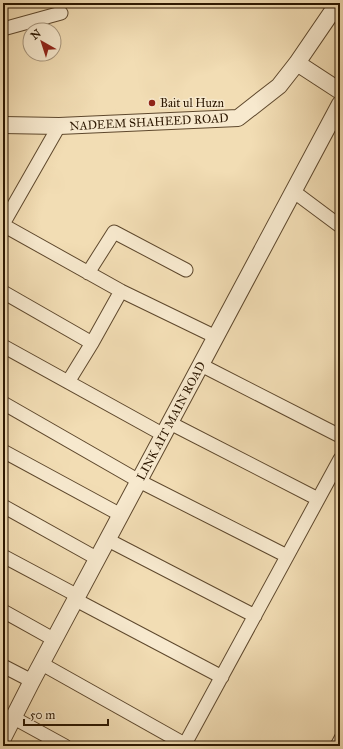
<svg xmlns="http://www.w3.org/2000/svg" width="343" height="749" viewBox="0 0 343 749" font-family="'IM FELL Great Primer',serif">
<style>
.lines{fill:none;stroke-linecap:round;stroke-linejoin:round}
.service-casing{stroke:#5e482d;stroke-width:8}
.minor-casing{stroke:#5e482d;stroke-width:15}
.tertiary-casing{stroke:#5e482d;stroke-width:18}
.service{stroke:#f7e9ce;stroke-width:6}
.minor{stroke:#f7e9ce;stroke-width:13}
.tertiary{stroke:#f7e9ce;stroke-width:16}
.poi-dot{fill:#8f2418;stroke:#f7e9ce;stroke-width:1.5}
.labels{text-anchor:middle;dominant-baseline:central;stroke-width:3;stroke-linejoin:round;paint-order:stroke}
.poi-label{font-size:12px;fill:#2c1700;stroke:#f7e9ce;text-anchor:start}
.street-label{font-size:12px;fill:#2c1700;stroke:#f7e9ce}
</style>
<rect width="100%" height="100%" fill="#f2ddb4"/>
<filter id="stains"><feTurbulence type="fractalNoise" baseFrequency=".005" numOctaves="4"/><feColorMatrix values="0 0 0 0 .2 0 0 0 0 .09 0 0 0 0 .02 0 0 0 .5 -.17"/></filter>
<radialGradient id="worn" r=".72"><stop offset=".6" stop-color="#630" stop-opacity="0"/><stop offset="1" stop-color="#630" stop-opacity=".3"/></radialGradient>
<g class="lines">
<g class="service-casing">
<path id="service" d="M333,746L340,733"/>
</g>
<g class="minor-casing">
<path id="minor" d="M3,29L61,13
M293,191L340,226
M3,224L59,126
M3,225L121,291L216,337
M88,273L114,232L186,270
M3,292L92,343
M3,346L164,435
M201,365L340,436
M68,382L92,343L121,291
M3,403L139,481L287,556
M170,423L318,499
M3,451L121,515
M3,506L98,559
M108,540L255,616
M3,556L78,596
M76,600L222,677
M3,611L55,640
M42,664L188,746
M3,666L32,681
M14,718L65,746
M185,744L340,459"/>
</g>
<g class="tertiary-casing">
<path id="tertiary" d="M297,63L340,91
M3,125L59,126L238,118L279,86L297,63L338,3
M3,738L32,681L340,104"/>
</g>
<use href="#service" class="service"/>
<use href="#minor" class="minor"/>
<use href="#tertiary" class="tertiary"/>
</g>
<circle class="poi-dot" cx="152" cy="103" r="4"/>
<g class="labels">
<g class="poi-label">
<text x="160" y="103">Bait ul Huzn</text>
</g>
<g class="street-label">
<text transform="translate(149 122) rotate(-3)">NADEEM SHAHEED ROAD</text>
<text transform="translate(171 421) rotate(-62)">LINK AIT MAIN ROAD</text>
</g>
</g>
<rect width="343" height="749" fill="none" stroke="#f2ddb4" stroke-width="16"/>
<rect x="4" y="4" width="335" height="741" fill="none" stroke="#2c1700" stroke-width="2"/>
<rect x="8" y="8" width="327" height="733" fill="none" stroke="#2c1700"/>
<g transform="translate(42 42) rotate(321)"><circle r="19" fill="#f7e9ce" stroke="#a6957c"/>
<path d="M0-3L7 15L0 10L-7 15Z" fill="#8f2418"/>
<text y="-6" font-size="11" font-weight="bold" text-anchor="middle" fill="#2c1700">N</text>
</g>
<path d="M24 719v6h84v-6" fill="none" stroke="#2c1700" stroke-width="2"/>
<text x="30" y="719" font-size="12" fill="#2c1700" stroke="#f7e9ce" stroke-width="3" paint-order="stroke">50 m</text>
<rect width="100%" height="100%" filter="url(#stains)"/>
<rect width="100%" height="100%" fill="url(#worn)"/>
</svg>
